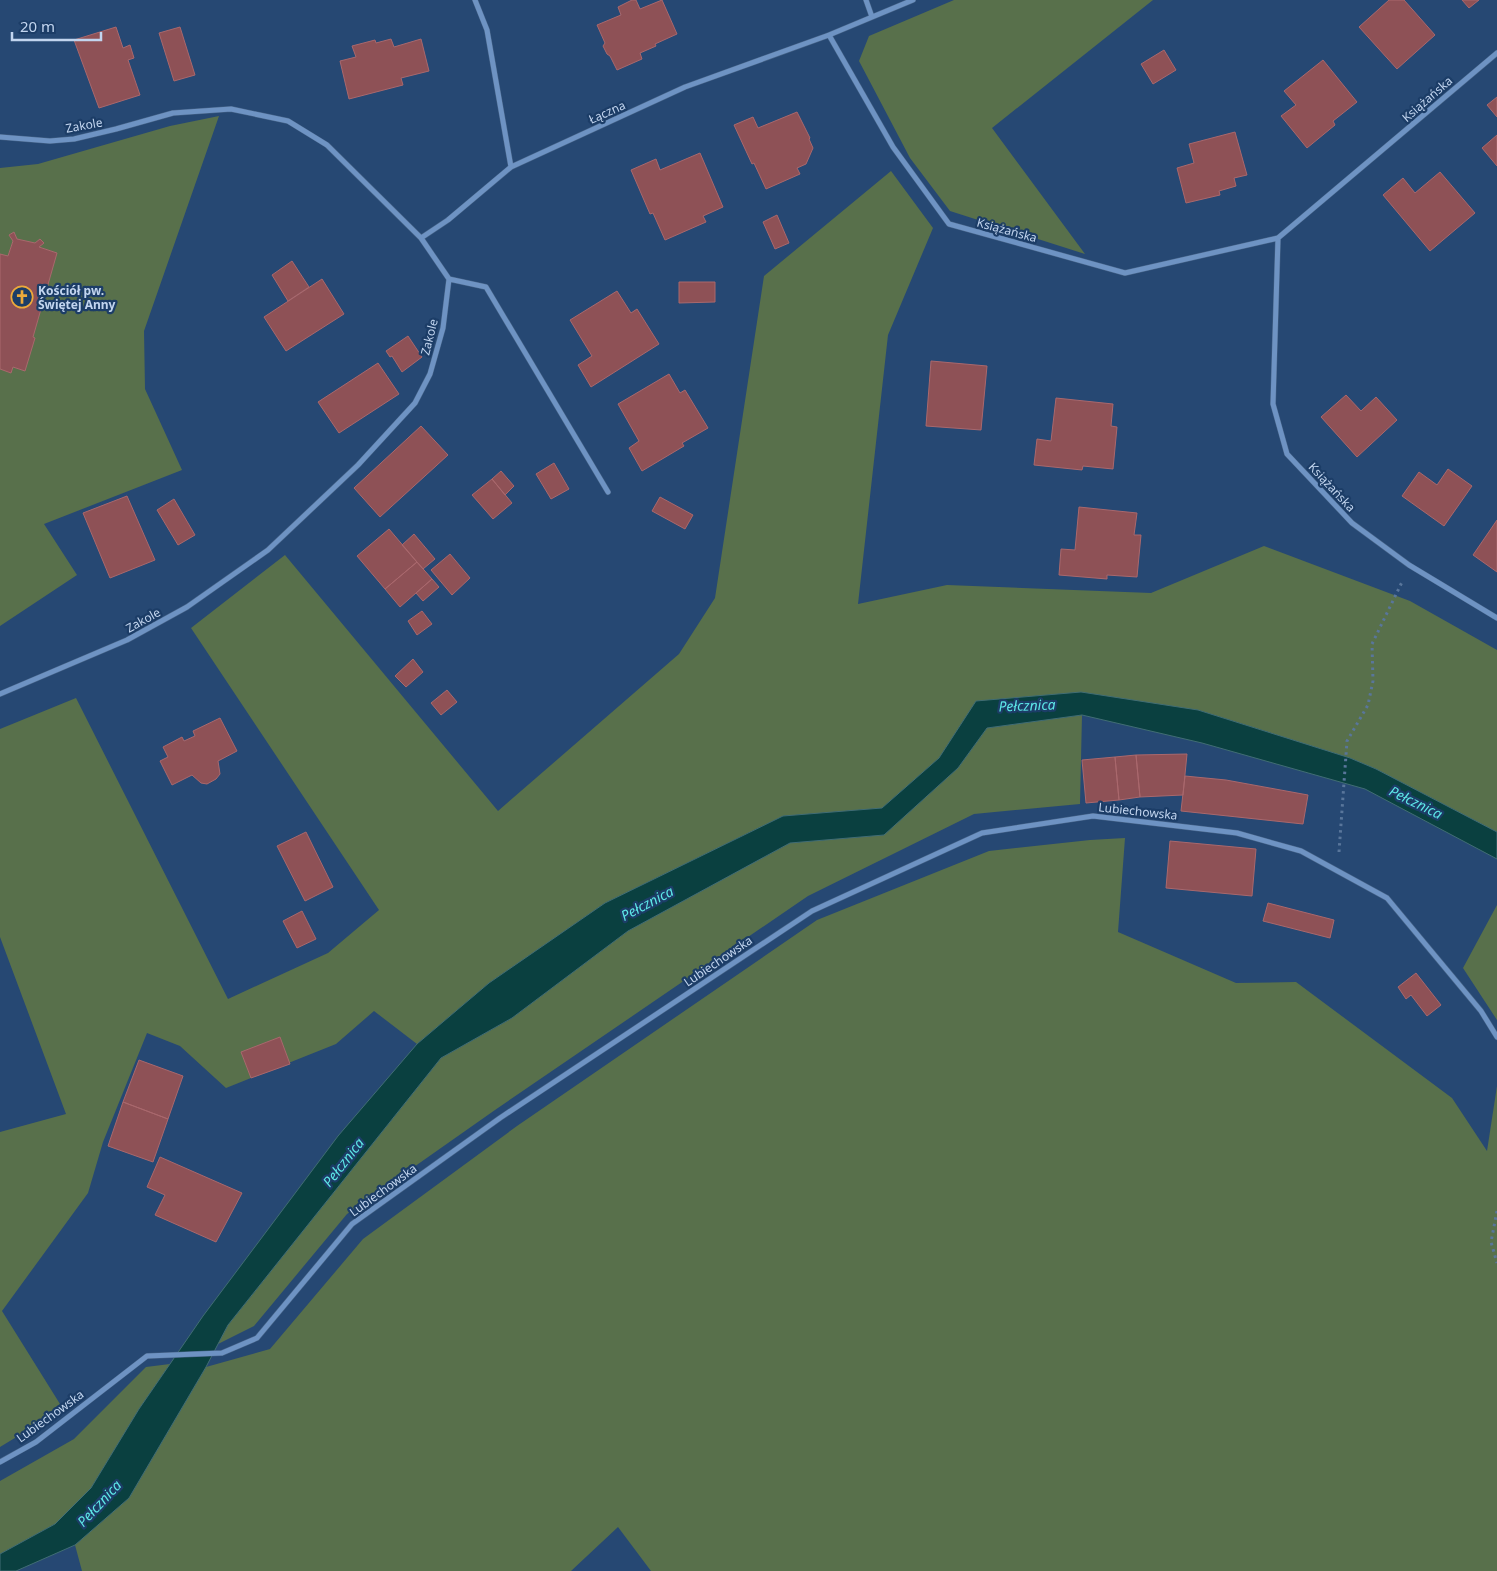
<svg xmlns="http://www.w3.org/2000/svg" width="1497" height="1571" viewBox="0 0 1497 1571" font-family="'Noto Sans',sans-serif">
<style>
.green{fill:#58704b}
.water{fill:#0a4040;stroke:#416d74}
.building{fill:#8e5156;stroke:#a9686d}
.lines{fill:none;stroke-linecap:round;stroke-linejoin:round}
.street-casing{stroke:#466387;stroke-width:6}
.path{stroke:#59769b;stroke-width:3;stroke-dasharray:2.5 4;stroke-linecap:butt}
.street{stroke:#6e93c3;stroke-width:5}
.labels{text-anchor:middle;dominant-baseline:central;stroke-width:4.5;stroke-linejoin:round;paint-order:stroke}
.street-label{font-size:12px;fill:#c2d5ef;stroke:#1c3d67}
.poi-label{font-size:12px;font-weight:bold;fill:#c2d5ef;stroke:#1c3d67;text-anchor:start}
.water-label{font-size:14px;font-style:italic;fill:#5de7e7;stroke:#1c3d67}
</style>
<rect width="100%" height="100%" fill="#264873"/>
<path class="green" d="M954,0H1153L992,128L1085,254L950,211L910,158L859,61L869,36Z
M219,116L144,331L145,389L182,470L44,524L77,575L0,626V168L38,164L170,126Z
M891,171L933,228L888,335L858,604L947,585L1151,593L1264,546L1410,601L1497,650V832L1376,769L1350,758L1198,710L976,701L939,758L882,808L783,816L605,903L489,983L417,1044L374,1011L336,1044L226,1088L180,1046L147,1033L103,1142L88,1193L2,1311L60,1404L28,1430L0,1447V1132L66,1114L0,937V729L76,698L228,999L328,953L379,910L191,628L285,555L498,811L679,654L715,598L764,276Z
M1082,715L1080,804L974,814L808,896L495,1110L347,1214L254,1326L218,1344L228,1325L441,1058L512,1018L628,931L790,843L884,835L958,768L987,728Z
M1125,838L1118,932L1236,983L1296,982L1452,1098L1487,1151L1497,1086V1571H651L618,1527L571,1571H82L75,1545L129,1498L206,1367L270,1349L363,1239L517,1126L817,920L989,851L1090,840Z
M1497,905V1020L1463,968Z
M170,1364L139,1409L91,1488L55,1524L0,1554V1481L74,1439L146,1367Z"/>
<path class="water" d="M1081,692L1198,710L1350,758L1376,769L1497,832V859L1365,789L1202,743L1082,715L987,728L958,768L884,835L790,843L628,931L512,1018L441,1058L228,1325L206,1367L129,1498L75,1545L16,1571H0V1554L55,1524L91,1488L139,1409L203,1316L338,1136L417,1044L489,983L605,903L783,816L882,808L939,758L976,701Z"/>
<path class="building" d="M632,0H636L640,9L662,0L677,34L655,44L656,46L640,53L642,59L617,70L610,56L607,54L603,46L605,43L597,25L621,15L618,7Z
M1389,0H1404L1435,35L1397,69L1359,27Z
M1462,0H1479L1469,8Z
M116,27L123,48L130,45L134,58L128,60L140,95L99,108L74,40Z
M180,27L195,75L174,81L159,33Z
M391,39L394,47L421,39L429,71L401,78L403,85L349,99L340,61L356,57L352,46L375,40L376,43Z
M1164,50L1176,70L1153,84L1141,64Z
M1323,60L1357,102L1333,121L1335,125L1307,148L1281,116L1296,105L1284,91Z
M1497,97V117L1487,105Z
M797,112L810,138L809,139L813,148L806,164L797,168L800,174L766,189L754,163L752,164L734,125L753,117L758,128Z
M1235,132L1247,175L1234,178L1236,186L1219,191L1220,195L1186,203L1177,168L1194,163L1189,144Z
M1497,135V166L1482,148Z
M700,153L723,207L703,216L706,222L665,240L653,213L650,214L631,170L656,159L660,170Z
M1440,172L1475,213L1430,251L1383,195L1403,178L1415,193Z
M777,215L789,243L775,249L763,222Z
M14,232L17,239L35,243L40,239L44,243L39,247L57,253L33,337L35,338L25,371L13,367L11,373L0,369V254L8,256L13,241L9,235Z
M292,261L309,287L288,301L272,275Z
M322,279L344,314L286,351L264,317Z
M679,282H715V302L679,303Z
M617,291L631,313L637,309L659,344L591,387L578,365L592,356L570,320Z
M408,336L422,357L402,372L392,356L390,357L386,351Z
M931,361L987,366L981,430L926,426Z
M378,363L399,394L339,433L318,402Z
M669,374L680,393L685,390L708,428L682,443L684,446L642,471L629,448L639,441L618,404Z
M1346,395L1361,411L1376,397L1397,420L1357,457L1321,417Z
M1056,398L1113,404L1111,426L1117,427L1113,469L1083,466L1082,470L1034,465L1037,439L1051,441Z
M421,426L448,455L380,517L354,488Z
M554,463L569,489L551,499L536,474Z
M1448,469L1472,486L1444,526L1402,496L1419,472L1437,485Z
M501,471L514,486L505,495L492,479Z
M492,479L512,503L493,519L472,495Z
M127,496L155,560L110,578L83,513Z
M660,497L693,515L685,529L652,511Z
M174,499L195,535L178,545L157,510Z
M1079,507L1137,513L1134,535H1141L1137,577L1107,575V579L1059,575L1061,549L1075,550Z
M1497,520V572L1473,555Z
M389,529L417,562L385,589L357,556Z
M414,534L435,559L423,569L402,545Z
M450,554L470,578L452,595L431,570Z
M417,562L432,579L400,607L385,589Z
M432,579L439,587L423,601L416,593Z
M422,611L432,624L417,635L408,621Z
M413,659L423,672L406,687L395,676Z
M447,690L457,702L441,715L431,703Z
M220,718L237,751L218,761L220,774L216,779L207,784L201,783L192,775L172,785L160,761L168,757L163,747L182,737L184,741L195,736L193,731Z
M1187,754L1183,795L1140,797L1136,755Z
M1136,755L1140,797L1119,800L1115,757Z
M1115,757L1119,800L1086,803L1082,760Z
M1185,776L1226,780L1308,795L1303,824L1181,811Z
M306,832L333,887L305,901L277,846Z
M1170,841L1256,849L1252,896L1166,888Z
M1268,903L1334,920L1330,938L1263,921Z
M302,911L316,939L297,948L283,921Z
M1416,973L1441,1005L1427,1016L1411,995L1406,999L1398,987Z
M280,1037L290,1064L251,1078L241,1052Z
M139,1060L183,1076L168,1119L123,1102Z
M123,1102L168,1119L153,1162L108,1146Z
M160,1157L242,1193L216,1242L155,1215L165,1195L147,1187Z"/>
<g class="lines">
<g class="street-casing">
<path id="street" d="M475,0L487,30L511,167
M866,0L872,17
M829,35L893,147L949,224L1125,273L1278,238L1497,53
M0,137L50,141L74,139L116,129L173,113L231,109L288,121L327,145L421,238L449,279L443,328L430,374L415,403L358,465L268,550L187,607L127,640L0,694
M421,238L448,220L511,167L685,87L829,35L913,0
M1278,238L1273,404L1287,454L1352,523L1409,565L1497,618
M449,279L486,287L608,492
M0,1462L36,1442L147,1356L222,1353L257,1338L352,1224L500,1118L812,911L982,833L1093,816L1237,833L1301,851L1387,898L1481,1011L1497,1037"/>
</g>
<path class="path" d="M1339,852L1347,741L1368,705L1373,681L1372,644L1402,582
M1497,1211L1491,1242L1497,1263"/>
<use href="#street" class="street"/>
</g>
<defs>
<g id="church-ring" transform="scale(1.125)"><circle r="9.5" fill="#1c3d67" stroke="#eca93b" stroke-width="1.5"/><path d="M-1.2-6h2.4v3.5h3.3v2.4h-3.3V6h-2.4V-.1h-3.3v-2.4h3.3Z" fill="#eca93b"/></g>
</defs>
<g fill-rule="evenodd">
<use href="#church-ring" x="22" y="297"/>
</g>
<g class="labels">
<g class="street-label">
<text transform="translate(1427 99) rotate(-41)">Książańska</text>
<text transform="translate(607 112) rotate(-24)">Łączna</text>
<text transform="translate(84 125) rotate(-10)">Zakole</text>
<text transform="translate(1007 230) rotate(15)">Książańska</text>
<text transform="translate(429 337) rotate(-76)">Zakole</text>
<text transform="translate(1332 487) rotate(47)">Książańska</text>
<text transform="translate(143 620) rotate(-29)">Zakole</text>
<text transform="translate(1138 811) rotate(6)">Lubiechowska</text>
<text transform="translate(718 961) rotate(-34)">Lubiechowska</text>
<text transform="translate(383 1190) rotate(-36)">Lubiechowska</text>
<text transform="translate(50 1416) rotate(-36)">Lubiechowska</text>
</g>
<g class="poi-label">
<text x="38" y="290">Kościół pw.<tspan x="38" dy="14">Świętej Anny</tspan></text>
</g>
<g class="water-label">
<text transform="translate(1027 705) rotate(-2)">Pełcznica</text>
<text transform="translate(1416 802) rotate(26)">Pełcznica</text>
<text transform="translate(647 903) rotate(-28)">Pełcznica</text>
<text transform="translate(343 1162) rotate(-52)">Pełcznica</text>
<text transform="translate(99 1503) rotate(-47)">Pełcznica</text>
</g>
</g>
<path d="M12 32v8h89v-8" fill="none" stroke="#c2d5ef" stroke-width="2.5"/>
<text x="20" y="32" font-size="15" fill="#c2d5ef" stroke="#1c3d67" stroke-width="4" paint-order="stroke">20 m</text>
</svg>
